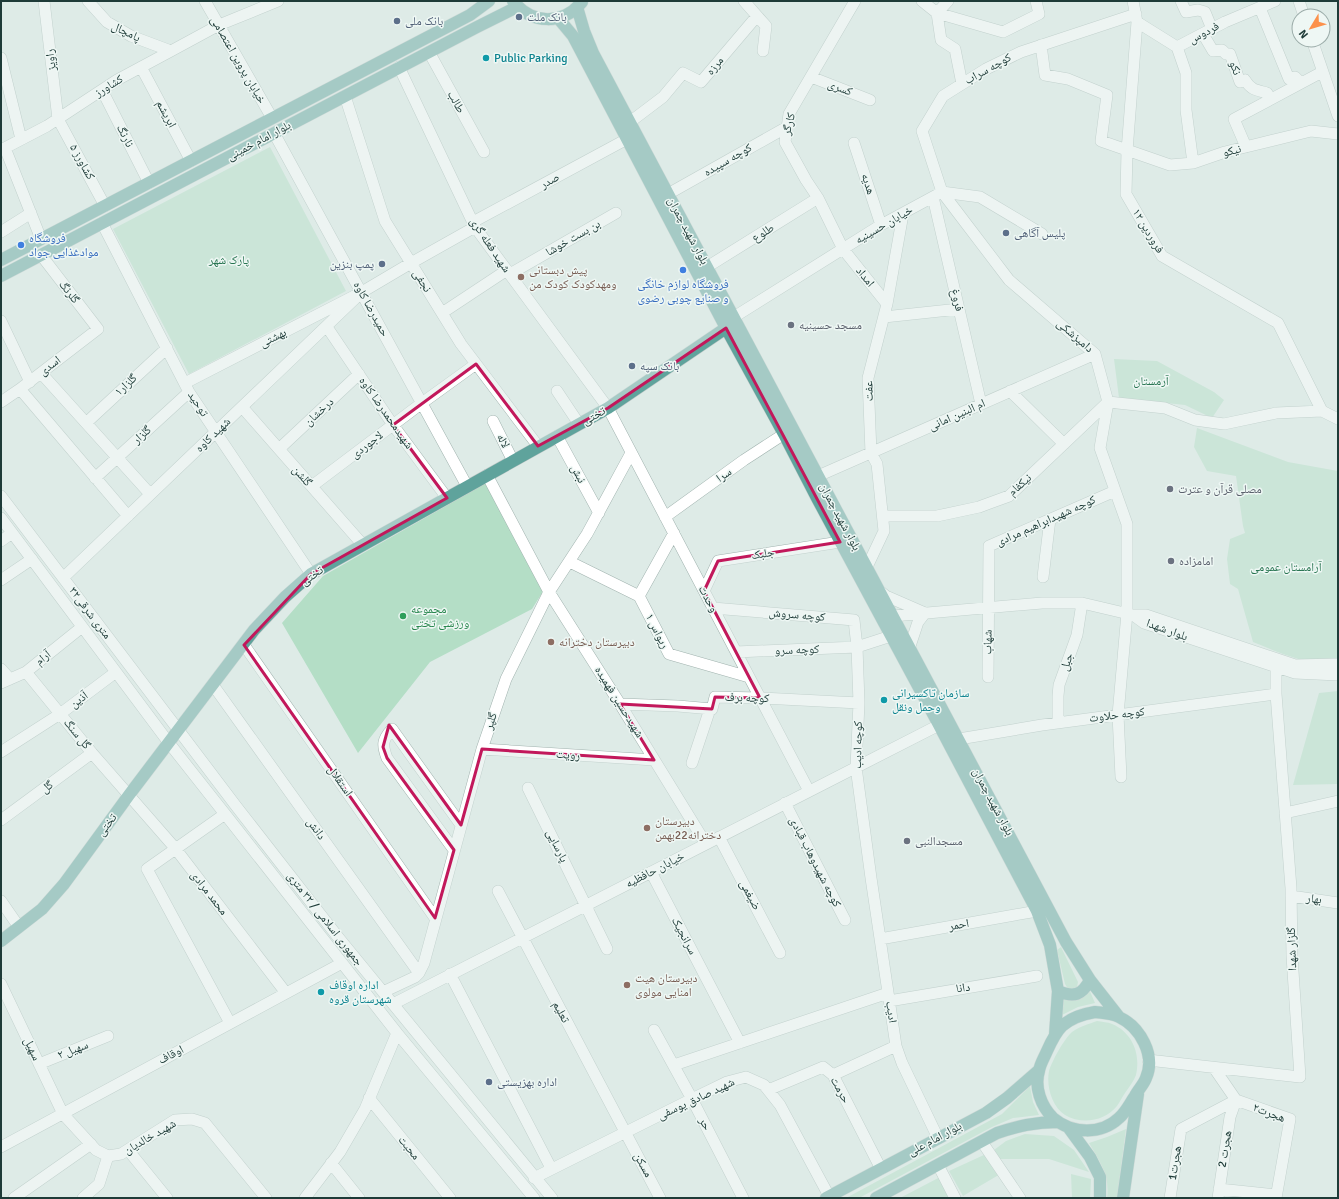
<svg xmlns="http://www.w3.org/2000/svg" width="1339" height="1199" viewBox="0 0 1339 1199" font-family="Signika,'Noto Naskh Arabic',sans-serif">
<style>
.green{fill:#b4dec6}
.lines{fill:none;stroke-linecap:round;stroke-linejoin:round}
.minor-casing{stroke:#a1b3af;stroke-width:12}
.major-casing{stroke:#c0c8c7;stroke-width:13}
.minor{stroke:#fff;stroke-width:11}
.major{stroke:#5fa39c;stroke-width:12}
.marked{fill:none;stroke:#c2185b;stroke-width:3;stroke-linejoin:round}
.service-dot{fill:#5c6f8a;stroke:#eef7f4;stroke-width:1.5}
.culture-dot{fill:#0f9aa8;stroke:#eef7f4;stroke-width:1.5}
.shop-dot{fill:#3f7fe0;stroke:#eef7f4;stroke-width:1.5}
.education-dot{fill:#8d6e63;stroke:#eef7f4;stroke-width:1.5}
.worship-dot{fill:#6b7280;stroke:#eef7f4;stroke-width:1.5}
.leisure-dot{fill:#2e9e5b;stroke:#eef7f4;stroke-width:1.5}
.labels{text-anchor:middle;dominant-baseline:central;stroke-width:3;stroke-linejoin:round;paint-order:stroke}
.service-label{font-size:12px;fill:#4e5e75;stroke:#eef7f4;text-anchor:start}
.street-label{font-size:12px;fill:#1e3b38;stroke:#eef7f4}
.culture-label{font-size:12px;fill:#0d838f;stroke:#eef7f4;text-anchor:start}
.shop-label{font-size:12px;fill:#366cbe;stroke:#eef7f4;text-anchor:start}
.park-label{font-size:12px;fill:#267450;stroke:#eef7f4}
.education-label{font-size:12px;fill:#785e54;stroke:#eef7f4;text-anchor:start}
.worship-label{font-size:12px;fill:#5b616d;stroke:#eef7f4;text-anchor:start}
.leisure-label{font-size:12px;fill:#27864d;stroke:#eef7f4;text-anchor:start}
</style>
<rect width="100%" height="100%" fill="#deebe7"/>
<path class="green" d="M270,147L346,291L189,374L113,229Z
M1114,359L1157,361L1214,392L1224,400L1212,418L1185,405L1119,398Z
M1197,428L1288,462L1338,471V664C1309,666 1280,653 1253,642L1238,589L1230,584L1227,559L1230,539L1245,533L1243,526L1236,476L1207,471L1194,447Z
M488,482L547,585L532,609L430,662L358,753L282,623L323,576Z
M1338,691V784L1293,785L1319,693Z
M1061,947L1078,982L1077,987L1074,990L1068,989L1065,984L1057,950Z
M1089,989L1095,1003L1078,1007L1062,1015L1063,998C1077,1002 1080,1001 1089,989Z
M1097,1021C1102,1022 1108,1022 1112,1024C1132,1032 1141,1054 1136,1075C1134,1081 1129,1087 1125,1093C1122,1097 1120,1102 1117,1106C1105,1121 1082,1125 1065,1115C1052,1107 1046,1086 1049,1071C1052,1061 1064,1039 1072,1032C1080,1026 1089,1024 1097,1021Z
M1030,1086L1033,1102L1039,1115L1013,1118L992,1127L859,1198H846L1002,1114Z
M1126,1129L1117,1198H1107C1110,1175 1100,1162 1089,1143L1107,1137Z
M1025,1134L1054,1136L1074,1150L1089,1172L1049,1159H1000L994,1150L1006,1141Z
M986,1154L1002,1173L963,1196L949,1171Z
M1071,1174L1091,1179L1090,1198H1072Z
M942,1176L955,1198H900Z"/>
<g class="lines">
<g class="minor-casing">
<path id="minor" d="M44,1L58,119L105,206
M88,1L107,22L131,36L171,51
M205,1L272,118
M744,1L766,26L763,51
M855,1L789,114L785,142L806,180L818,198L843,249L887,304
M922,1L937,13L1003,32L1039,14L1036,1
M948,1L937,13L941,40L955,49L962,84
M1133,1L1137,22L1127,151L1126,194L1162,256L1278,323L1322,411
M1181,1L1186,12L1198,10L1205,12L1212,29
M1299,1L1304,16
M1260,8L1289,79L1295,77L1301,83
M1137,22L1177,47L1225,22L1275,1
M1203,34L1213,51L1222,50L1226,54H1230L1240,82L1245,80C1251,90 1256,90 1267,93L1271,99
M1312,40L1338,116
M1041,45L1045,75L1068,79L1107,95L1101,141L1170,165L1193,163L1225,152L1311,131L1338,134
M1177,47L1186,73V110L1193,163
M429,52L484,152
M1,58L21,139
M141,67L191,161
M399,67L475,227L608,408L809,791
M811,77L870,100
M102,90L149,183
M345,96L385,221L461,344L538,446
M630,122L663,97L683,73L701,82L757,16
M274,133L467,486
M854,143L881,225
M1246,147L1234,119L1322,72
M5,148L41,239
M1,150L47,126L117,80L171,51L219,25L278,1
M668,194L787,127
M933,197L981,404
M473,222L627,139
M102,223L189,392L311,574
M1,232L31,213
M707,267L818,198
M510,274L616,213
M442,313L507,270
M734,317L881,225L942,192L980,197L1042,234
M884,317L959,309
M1,321L30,382
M327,327L393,425L447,498
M41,373L150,494
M185,383L362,292L411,263L475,227
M20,389L128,516
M557,391L579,424
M1010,391L1064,444
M1,402L20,389L98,329L41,255
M242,407L363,545
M493,421L513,461
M86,423L167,348
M557,436L599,513
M279,449L359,374
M487,475L549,592L620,704L706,844
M818,476L1095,354
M95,478L189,392
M312,486L422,403L476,364
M1,496L236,806L338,937L552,1198
M883,516H937L979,507L1009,496L1108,402L1165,408L1195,420L1224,424L1276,413L1322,411L1338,419
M665,517L744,460L784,434
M1,518L169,743L225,814L397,1033L534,1198
M674,533L639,596L669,654L749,677
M1,541L12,533
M570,562L639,596
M867,567L884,531L877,464L871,453L868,378L887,304L903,214
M1043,577L1050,519
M63,578L362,292
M1,580L32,559
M704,591L718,561L840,542
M881,592L886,596L925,613L918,622L910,646
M713,608L854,620L857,647L736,652
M1133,615L1144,623L1295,673L1338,675
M893,616L1042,603H1082L1133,615H1146L1295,665L1338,664
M891,636L857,647L859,703L856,767L871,878L896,1046L902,1063L938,1138
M244,645L435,918
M1,669L10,679
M26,672L92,753L175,848L286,993
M988,677L989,546L1115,491
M1,683L26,672L82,627
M213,685L419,973
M620,704L678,706L712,709L715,697L760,698L859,703
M1058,722V696L1059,685L1077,635L1082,603
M959,739L1042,725L1276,694
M482,749L654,760
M1,752L60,714L116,672
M692,763L710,709
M1121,777L1118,715L1127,613V524L1100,448L1108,402L1095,354L1009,280L942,192L922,131L943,96L986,69L1021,52L1136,14
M528,788L607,949
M785,803L845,920
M1285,813L1338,801
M225,814L147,869L230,1023
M1,820L92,753
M719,837L780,953
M454,850L387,758C382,745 382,740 392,729L461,825
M651,872L740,1043
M498,891L660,1198
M1291,896L1338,903
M1,901L19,927
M880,939L1037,911
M450,974L551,1168
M1,984L63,1114L96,1150L108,1156L121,1154L175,1120L192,1119L205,1123L266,1198
M383,992L415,977L419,973L424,963L482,749L506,679L549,592L587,534L631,453
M889,1001L1037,976
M393,1004L939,725
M654,1030L692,1099L743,1198
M1148,1060L1300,1077L1292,956L1291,888L1276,694V667
M39,1064L108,1036
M674,1065L888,993
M1214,1068L1236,1100L1230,1117L1218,1198
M833,1075L896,1046
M768,1090L823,1067L833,1075L881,1169
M369,1098L450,1198
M982,1142L1020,1198
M1,1147L342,963
M128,1150L167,1198
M331,1163L359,1198
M938,1165L955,1198
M534,1178L692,1099L727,1082L746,1077L764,1085L780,1105L829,1196
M1219,1189L1276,1195
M14,1198L91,1144
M83,1198L99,1184L108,1156
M305,1198L340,1152L365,1109L397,1033
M1170,1198L1181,1129L1236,1100L1290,1119L1276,1198"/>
</g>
<g class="major-casing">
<path id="major" d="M513,1C532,25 563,25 582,2
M577,7L584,31L593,53L1066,942L1090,980L1119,1017
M558,18L573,36L726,328L784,434L817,498L939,725L1037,911L1050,945L1058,991L1055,1035
M1,260L470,15L489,1
M1,276L477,27L517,7
M1,941L42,909L64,884L129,795L254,630L285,597L311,574L608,408L726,328L731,321
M1058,991C1074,998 1082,995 1090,980
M1095,1012C1103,1013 1111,1013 1119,1017C1140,1027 1156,1055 1146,1078C1144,1084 1138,1090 1135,1096C1130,1103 1126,1112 1119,1118C1101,1135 1072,1134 1053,1118C1041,1106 1034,1087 1039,1071C1040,1064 1044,1058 1047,1051C1051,1042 1055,1033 1062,1026C1072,1017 1083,1014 1095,1012Z
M1068,1127L1090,1157L1100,1177V1198
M826,1198L986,1113L1007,1098L1038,1071
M876,1198L997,1133C1018,1126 1035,1122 1058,1122
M1123,1198L1138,1094"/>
</g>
<use href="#minor" class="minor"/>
<use href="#major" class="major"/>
</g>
<path d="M0 0H1339V1199H0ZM726,328L840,542L718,561L704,591L760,698L715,697L712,709L620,704L654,760L482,749L461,825L389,725L383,747L387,758L454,850L435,918L244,645L311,574L447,498L393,425L476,364L538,446L608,408Z" fill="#deebe7" fill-opacity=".55" fill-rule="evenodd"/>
<path class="marked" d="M726,328L840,542L718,561L704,591L760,698L715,697L712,709L620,704L654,760L482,749L461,825L389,725L383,747L387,758L454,850L435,918L244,645L311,574L447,498L393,425L476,364L538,446L608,408Z"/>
<g class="service-dot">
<circle cx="519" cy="17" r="4"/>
<circle cx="397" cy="21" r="4"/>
<circle cx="1006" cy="233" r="4"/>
<circle cx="382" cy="264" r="4"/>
<circle cx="632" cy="366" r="4"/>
<circle cx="489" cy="1082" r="4"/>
</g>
<g class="culture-dot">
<circle cx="486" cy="58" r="4"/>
<circle cx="884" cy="700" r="4"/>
<circle cx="321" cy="992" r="4"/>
</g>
<g class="shop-dot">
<circle cx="21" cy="245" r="4"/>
<circle cx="683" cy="270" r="4"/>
</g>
<g class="education-dot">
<circle cx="521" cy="277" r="4"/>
<circle cx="551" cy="642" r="4"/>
<circle cx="647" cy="828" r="4"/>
<circle cx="627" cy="985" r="4"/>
</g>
<g class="worship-dot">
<circle cx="791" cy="325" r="4"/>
<circle cx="1170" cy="489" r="4"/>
<circle cx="1171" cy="561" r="4"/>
<circle cx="907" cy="841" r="4"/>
</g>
<circle class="leisure-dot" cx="403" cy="616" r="4"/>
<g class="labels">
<g class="service-label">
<text x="527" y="17">بانک ملت</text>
<text x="405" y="21">بانک ملی</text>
<text x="1014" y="233">پلیس آگاهی</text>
<text x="374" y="264" text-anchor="end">پمپ بنزین</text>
<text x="640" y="366">بانک سپه</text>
<text x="497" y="1082">اداره بهزیستی</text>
</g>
<g class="street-label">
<text transform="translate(126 32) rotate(26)">پامچال</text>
<text transform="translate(1204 33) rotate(-28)">فردوس</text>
<text transform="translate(51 60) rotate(-97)">راویز</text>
<text transform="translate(238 60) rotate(60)">خیابان پروین اعتصامی</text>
<text transform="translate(715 66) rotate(-50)">مرزه</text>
<text transform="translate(1235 68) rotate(70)">نکو</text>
<text transform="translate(988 69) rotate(-29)">کوچه سراب</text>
<text transform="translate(109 86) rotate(-32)">کشاورز</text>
<text transform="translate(840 88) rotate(21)">کسری</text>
<text transform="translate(456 102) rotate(61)">طالب</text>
<text transform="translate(166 114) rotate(62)">ابریشم</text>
<text transform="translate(789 124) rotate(-76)">کارگر</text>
<text transform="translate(125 136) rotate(63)">نارنگ</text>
<text transform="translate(259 141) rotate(-28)">بلوار امام خمینی</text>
<text transform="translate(1232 151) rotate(-15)">نیکو</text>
<text transform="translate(728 160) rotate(-30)">کوچه سپیده</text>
<text transform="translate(82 162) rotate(61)">کشاورز ۵</text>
<text transform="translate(550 181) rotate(-29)">صدر</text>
<text transform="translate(868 184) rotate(72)">هدیه</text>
<text transform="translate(884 225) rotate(-30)">خیابان حسینیه</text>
<text transform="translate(688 231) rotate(62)">بلوار شهید چمران</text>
<text transform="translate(1148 231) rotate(59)">۱۲ فروردین</text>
<text transform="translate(763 233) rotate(-32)">طلوع</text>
<text transform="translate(573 238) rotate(-30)">بن بست خوشا</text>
<text transform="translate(490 245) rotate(56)">شهید فعله گری</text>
<text transform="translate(865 277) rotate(51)">امداد</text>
<text transform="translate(422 281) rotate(58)">نجفی</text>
<text transform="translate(69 292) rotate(52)">گلرنگ</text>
<text transform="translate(957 300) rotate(77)">فروغ</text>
<text transform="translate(371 309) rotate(61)">حمیدرضا کاوه</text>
<text transform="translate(1075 336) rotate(41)">دامپزشکی</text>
<text transform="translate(273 338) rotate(-27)">بهشتی</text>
<text transform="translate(50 366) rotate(-38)">اسدی</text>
<text transform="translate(126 385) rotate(-43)">گلزار۱</text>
<text transform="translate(869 391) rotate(-91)">عفت</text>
<text transform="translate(198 404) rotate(57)">توحید</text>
<text transform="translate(319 412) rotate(-43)">درخشان</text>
<text transform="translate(386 413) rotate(55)">شهیدمحمدرضا کاوه</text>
<text transform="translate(957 415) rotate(-24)">ام البنین امانی</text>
<text transform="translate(594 416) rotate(-30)">تختی</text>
<text transform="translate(142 435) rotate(-42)">گلزار</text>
<text transform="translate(213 435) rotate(-44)">شهید کاوه</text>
<text transform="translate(503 441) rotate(63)">لاله</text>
<text transform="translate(367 445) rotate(-37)">لاجوردی</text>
<text transform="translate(578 474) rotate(62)">نبش</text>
<text transform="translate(724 475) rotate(-36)">سرا</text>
<text transform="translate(302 476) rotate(49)">گلشن</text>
<text transform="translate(1020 485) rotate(-41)">نیکفام</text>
<text transform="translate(840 517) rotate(62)">بلوار شهید چمران</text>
<text transform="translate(1046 521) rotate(-24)">کوچه شهیدابراهیم مرادی</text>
<text transform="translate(763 554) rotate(-9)">جلبک</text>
<text transform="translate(312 576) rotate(-36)">تختی</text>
<text transform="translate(708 599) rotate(62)">وحدت</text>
<text transform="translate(90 613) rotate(53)">متری شرقی۳۲</text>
<text transform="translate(797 615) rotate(5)">کوچه سروش</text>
<text transform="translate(1167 630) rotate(20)">بلوار شهدا</text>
<text transform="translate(657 631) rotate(63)">ریواس ۱</text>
<text transform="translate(988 642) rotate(-89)">شهاب</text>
<text transform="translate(797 650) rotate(-2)">کوچه سرو</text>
<text transform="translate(43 658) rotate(-39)">آرام</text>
<text transform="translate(1067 662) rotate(-71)">جبل</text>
<text transform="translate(747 698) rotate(2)">کوچه برف</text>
<text transform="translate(79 700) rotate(-37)">آذین</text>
<text transform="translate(619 702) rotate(58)">شهیدحسین فهمیده</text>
<text transform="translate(1117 715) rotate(-7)">کوچه حلاوت</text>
<text transform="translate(491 721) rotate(-72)">گلپر</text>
<text transform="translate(77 734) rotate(51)">گل سنگ</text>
<text transform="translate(858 745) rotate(-89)">کوچه ادیب</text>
<text transform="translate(568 755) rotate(3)">رویت</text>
<text transform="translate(340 781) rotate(55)">استقلال</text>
<text transform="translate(47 787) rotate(-36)">گل</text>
<text transform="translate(993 802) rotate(62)">بلوار شهید چمران</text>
<text transform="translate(107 825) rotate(-54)">تختی</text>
<text transform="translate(316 829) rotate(54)">دانش</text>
<text transform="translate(557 846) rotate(64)">پارسایی</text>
<text transform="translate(815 862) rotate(63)">کوچه شهیدوهاب قبادی</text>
<text transform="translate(655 870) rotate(-27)">خیابان حافظیه</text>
<text transform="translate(209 893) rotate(52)">محمد مرادی</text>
<text transform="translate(750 895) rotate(62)">ضیغمی</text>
<text transform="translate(1314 899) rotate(8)">بهار</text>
<text transform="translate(325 919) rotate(52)">جمهوری اسلامی / ۳۲ متری</text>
<text transform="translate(959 925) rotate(-10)">احمر</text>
<text transform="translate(684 936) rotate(62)">سرانجیک</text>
<text transform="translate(1292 949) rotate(-92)">گلزار شهدا</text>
<text transform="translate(963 988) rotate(-9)">دانا</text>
<text transform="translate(561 1012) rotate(62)">تعلیم</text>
<text transform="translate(891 1012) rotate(82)">ادیب</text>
<text transform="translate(32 1049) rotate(65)">سهیل</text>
<text transform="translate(73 1050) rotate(-21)">سهیل ۲</text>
<text transform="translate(171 1055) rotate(-28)">اوقاف</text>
<text transform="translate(840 1090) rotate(61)">حرمت</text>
<text transform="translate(696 1099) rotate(-25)">شهید صادق یوسفی</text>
<text transform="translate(1269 1113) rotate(21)">هجرت۲</text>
<text transform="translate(705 1124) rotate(63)">حر</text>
<text transform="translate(150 1137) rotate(-30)">شهید خالدیان</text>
<text transform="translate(935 1139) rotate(-28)">بلوار امام علی</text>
<text transform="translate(409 1148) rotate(51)">محبت</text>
<text transform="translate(1225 1149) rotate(-81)">هجرت 2</text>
<text transform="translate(1175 1163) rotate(-81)">هجرت1</text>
<text transform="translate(643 1165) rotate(62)">مسکن</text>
</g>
<g class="culture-label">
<text x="494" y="58">Public Parking</text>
<text x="892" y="693">سازمان تاکسیرانی<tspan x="892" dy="14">وحمل ونقل</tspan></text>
<text x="329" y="985">اداره اوقاف<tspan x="329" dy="14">شهرستان قروه</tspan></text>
</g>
<g class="shop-label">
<text x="29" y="238">فروشگاه<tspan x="29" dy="14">موادغذایی جواد</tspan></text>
<text x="683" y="284" text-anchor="middle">فروشگاه لوازم خانگی<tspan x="683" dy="14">و صنایع چوبی رضوی</tspan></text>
</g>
<g class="park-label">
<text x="229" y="260">پارک شهر</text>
<text x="1151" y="381">آرمستان</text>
<text x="1286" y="567">آرامستان عمومی</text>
</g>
<g class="education-label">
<text x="529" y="270">پیش دبستانی<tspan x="529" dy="14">ومهدکودک کودک من</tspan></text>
<text x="559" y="642">دبیرستان دخترانه</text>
<text x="655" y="821">دبیرستان<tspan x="655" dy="14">دخترانه22بهمن</tspan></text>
<text x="635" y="978">دبیرستان هیت<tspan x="635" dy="14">امنایی مولوی</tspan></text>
</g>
<g class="worship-label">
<text x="799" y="325">مسجد حسینیه</text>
<text x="1178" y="489">مصلی قرآن و عترت</text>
<text x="1179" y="561">امامزاده</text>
<text x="915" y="841">مسجدالنبی</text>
</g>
<g class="leisure-label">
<text x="411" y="609">مجموعه<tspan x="411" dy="14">ورزشی تختی</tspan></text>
</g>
</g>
<rect width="1339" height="1199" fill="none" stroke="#1e3b38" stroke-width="4"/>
<g transform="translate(1311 28) rotate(232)"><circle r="19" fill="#eef7f4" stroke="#9baca9"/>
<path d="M0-3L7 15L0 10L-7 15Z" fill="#fc914b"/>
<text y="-6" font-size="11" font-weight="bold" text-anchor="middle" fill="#1e3b38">N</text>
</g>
</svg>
